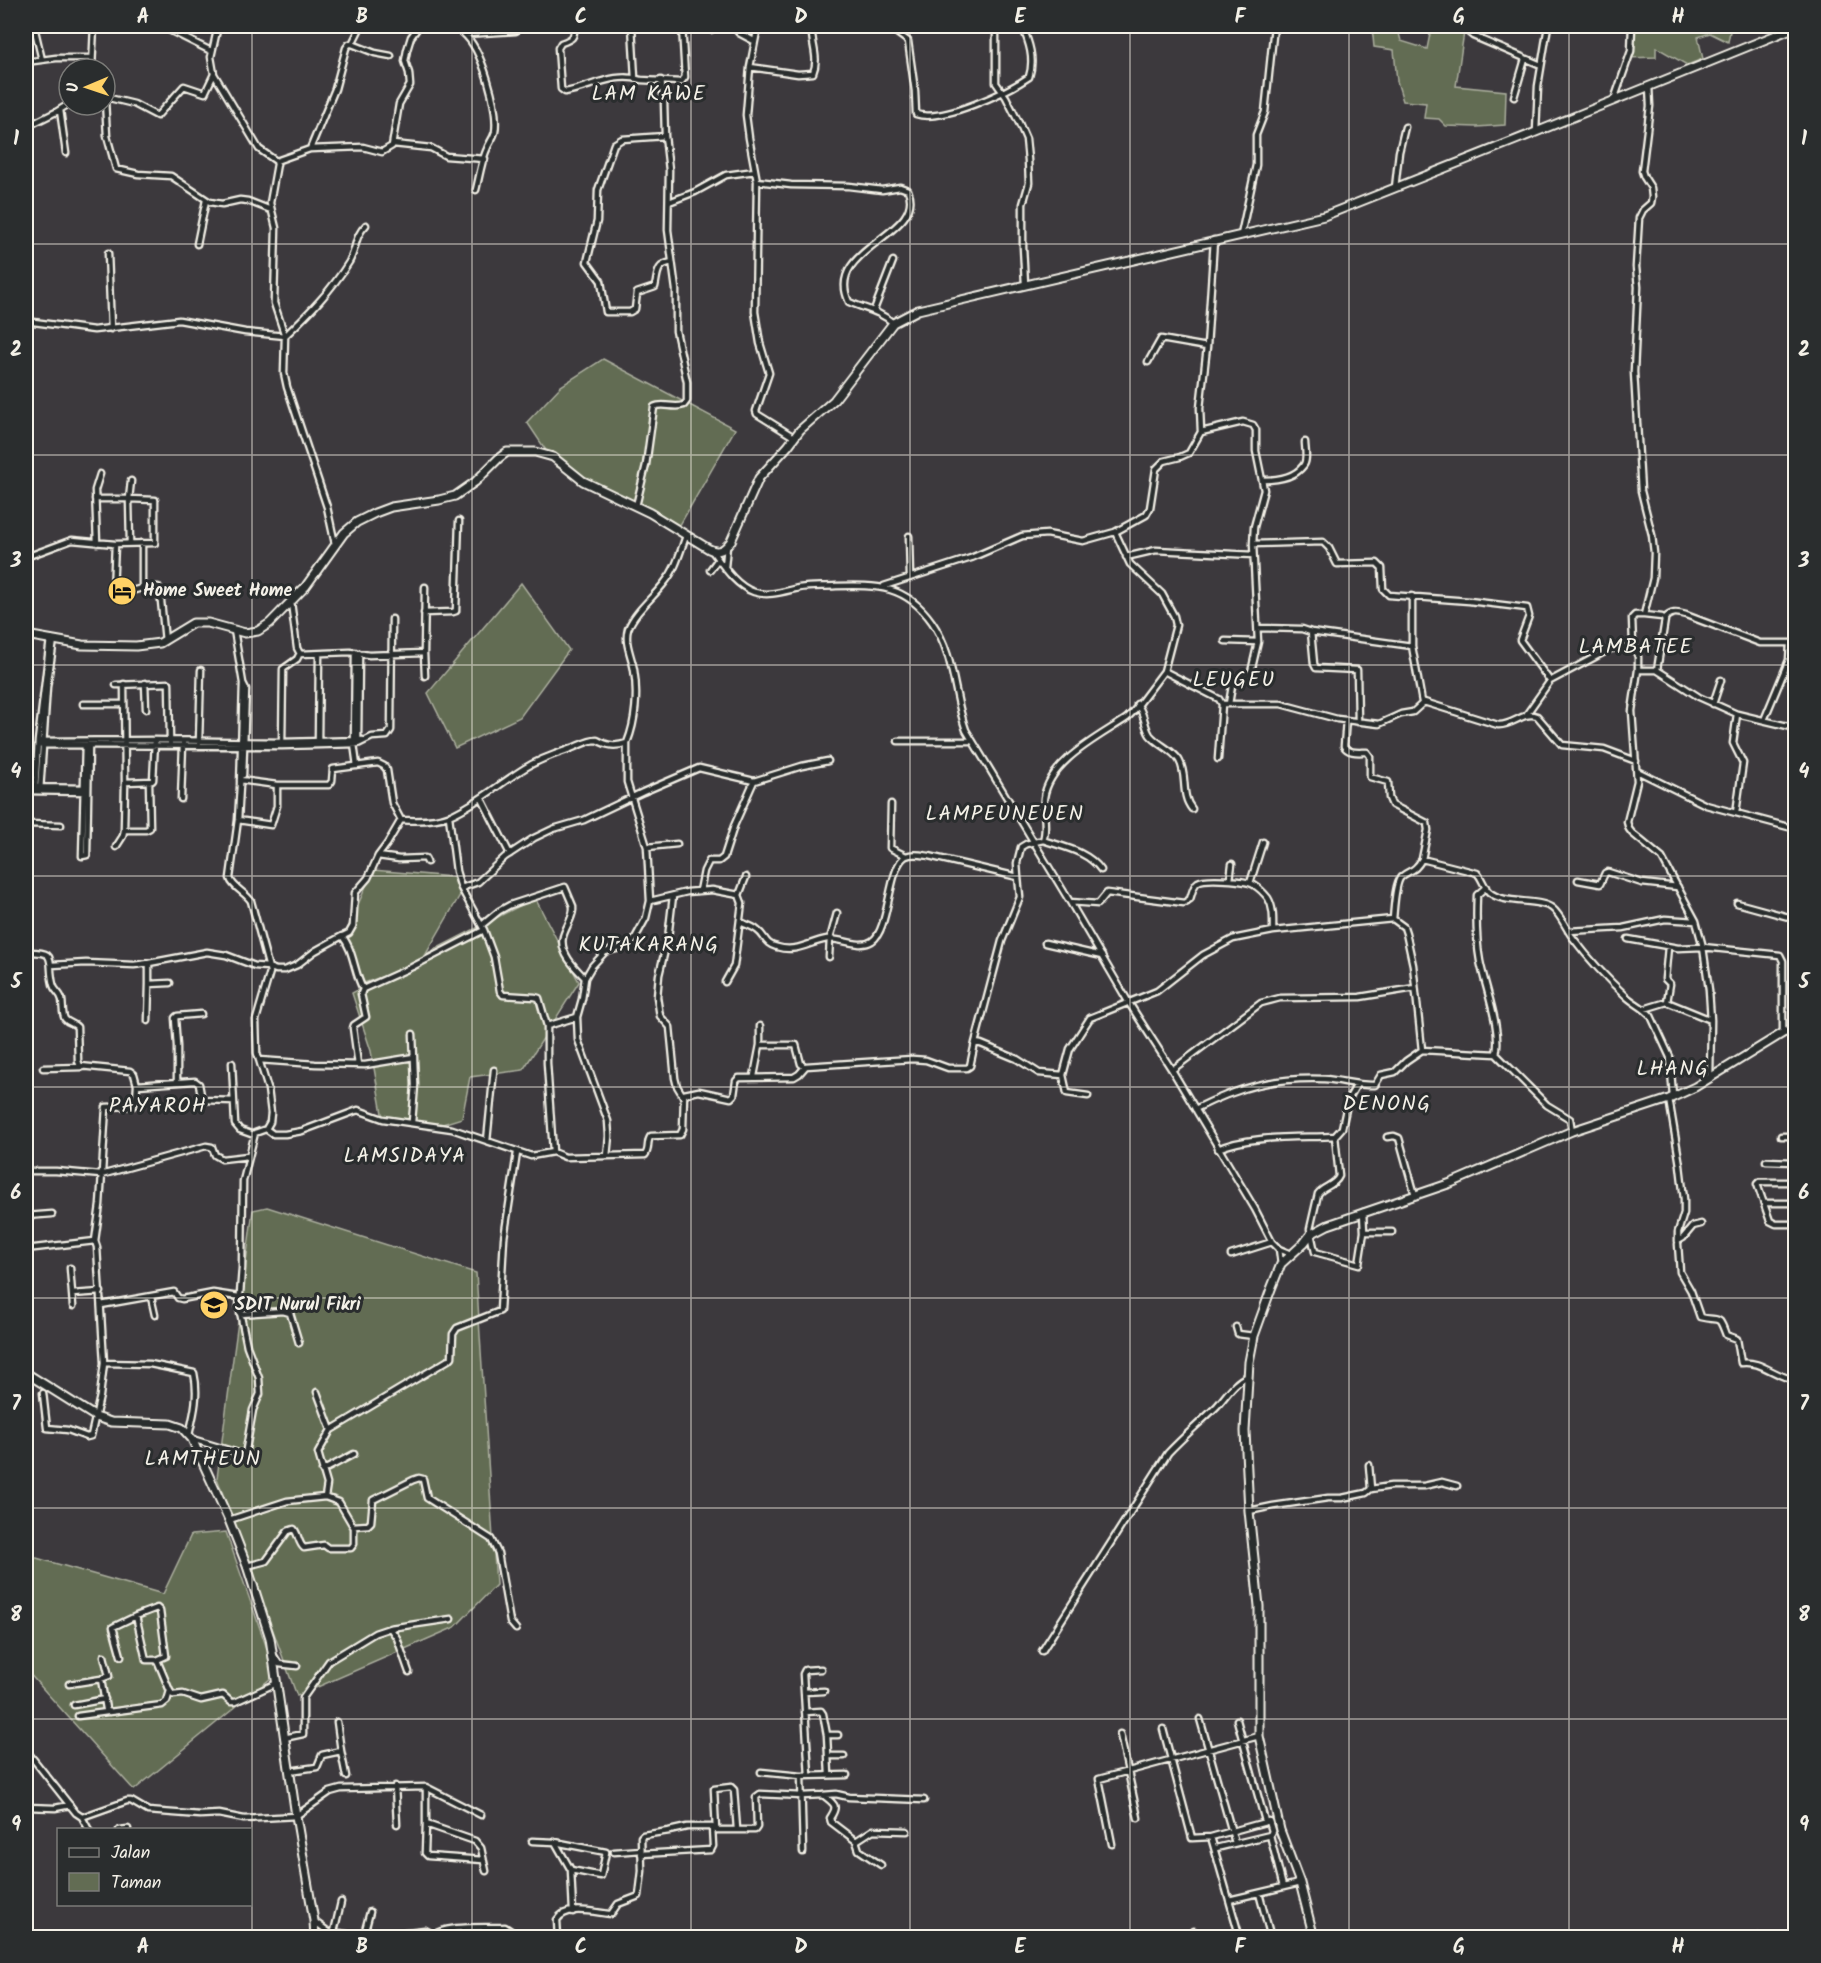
<svg xmlns="http://www.w3.org/2000/svg" width="1821" height="1963" viewBox="0 0 1821 1963" font-family="Kalam,sans-serif">
<style>
.green{fill:#626c53;stroke:#abae9e;stroke-width:1.5}
.lines{fill:none;stroke-linecap:round;stroke-linejoin:round}
.street-casing{stroke:#f4f1e8;stroke-width:9}
.secondary-casing{stroke:#f4f1e8;stroke-width:11}
.street{stroke:#2a2d2e;stroke-width:4.5}
.secondary{stroke:#2a2d2e;stroke-width:7}
.grid{fill:none;stroke:#f4f1e8;stroke-width:1.5;stroke-opacity:0.55}
.labels{text-anchor:middle;dominant-baseline:central;stroke-width:6;stroke-linejoin:round;paint-order:stroke}
.poi-label{font-size:18px;font-weight:bold;fill:#f4f1e8;stroke:#2a2d2e;text-anchor:start}
.quarter-label{font-size:21px;letter-spacing:1.5px;fill:#f4f1e8;stroke:#2a2d2e}
.neatline{fill:none;stroke:#f4f1e8;stroke-width:2}
.grid-label{font-size:20px;text-anchor:middle;font-weight:bold;fill:#f4f1e8}
</style>
<rect width="100%" height="100%" fill="#3c393d"/>
<filter id="ink" filterUnits="userSpaceOnUse"><feTurbulence type="fractalNoise" baseFrequency=".0167" numOctaves="2"/><feDisplacementMap in="SourceGraphic" scale="12" xChannelSelector="R" yChannelSelector="G"/><feConvolveMatrix kernelMatrix="1 2 1 2 8 2 1 2 1" color-interpolation-filters="sRGB"/></filter>
<g filter="url(#ink)">
<path class="green" d="M1372,26H1397L1401,41L1427,49L1431,29L1447,33L1452,26H1455L1464,32L1456,86L1506,91L1505,125L1477,127L1446,126L1439,119L1424,118L1426,103L1403,101L1397,81L1394,50L1374,47Z
M1595,26H1731L1728,42L1710,33L1698,37L1703,59L1687,65L1656,47V57L1627,58L1630,28C1618,26 1606,30 1595,26Z
M603,359L735,429L677,530L557,467L527,422L561,386Z
M521,583L569,650L520,717L455,748L428,693Z
M373,870L453,877L460,895L426,954L535,898L579,982L523,1070L470,1077L462,1118L433,1127L383,1119L371,1051L352,993L381,977L364,983L344,937Z
M267,1207L476,1273L496,1585L455,1627L297,1696L217,1478L253,1210Z
M226,1532L276,1674L134,1790L26,1670V1555L163,1594L191,1535Z"/>
<g class="lines">
<g class="street-casing">
<path id="street" d="M34,26L42,60
M161,26L211,51
M218,26L211,57L214,74L259,149L276,161L277,164L270,203L276,228L274,303L285,336L284,373L287,387L327,507L335,544
M441,26C450,27 456,27 463,33C482,48 499,109 495,132C493,139 489,143 487,149C482,159 479,178 476,190
M574,26C575,38 572,39 561,43L558,48L561,89L565,92C589,88 616,71 641,80L681,82L685,77L682,26
M632,26L635,78
M710,26L711,30
M733,26L739,33L754,41
M758,26L750,67L746,115L749,138L757,181L755,312L760,343L769,373L756,411L757,414L794,437
M894,26L897,33L908,41L915,91L916,114C942,123 1007,92 1029,77C1035,59 1029,42 1022,26
M996,26V83L1006,97L1019,123L1026,139L1028,160L1029,183L1023,204V247L1025,284
M1461,26L1473,36L1541,65
M465,34L516,31L519,26
M352,44L375,53L391,56
M26,62L56,58H92
M750,67L798,74L813,73C820,57 810,42 812,26
M92,69L94,26
M1649,86L1650,106L1642,171L1644,177L1651,188L1652,197L1651,203L1643,210L1639,218L1636,267L1638,287L1634,372L1641,491L1652,535L1654,553L1653,578L1644,615H1635L1632,618L1633,644L1638,657V670L1632,711L1637,781L1627,822L1629,829L1632,833L1662,858L1696,921L1703,947L1709,990L1711,1020L1710,1078
M105,97L134,104L157,116L184,86L205,93L214,74
M1514,97L1525,59
M105,100L107,136L116,169L138,174L171,176L210,202L222,204L240,200L248,201L271,210
M1614,100L1631,51L1632,26
M60,110L66,153
M26,127L56,112L69,104
M1536,132L1538,86L1548,26
M665,136L622,139L614,144L598,190L597,221L587,262L601,281L606,312H630L635,309L637,293L655,287C658,273 656,265 672,262
M393,144L431,148L446,156L485,159
M310,149L335,89L346,48L349,44H352L361,26
M276,161L310,149L363,147L382,152L392,146L399,104L410,85L409,73L405,61L407,50L411,37L419,26
M757,181L791,185L849,186L882,190L900,187L908,190C927,235 823,248 849,302C865,309 880,311 893,323
M1395,188L1399,152L1405,127
M669,202L695,192L726,175L755,171
M1241,235L1256,165V135L1265,112L1274,26
M1214,240L1207,347L1200,408L1201,432L1243,422L1253,425L1256,430V451L1264,490L1254,527L1253,544L1258,642L1251,672L1246,677L1235,678L1233,680L1229,704
M197,244L206,200
M108,253L111,329
M874,310L893,261
M26,321L94,330L179,320L245,332L285,336C310,312 331,291 349,262C357,248 354,237 366,225
M1148,362L1161,339L1207,347
M1263,480C1276,480 1294,478 1303,466C1308,461 1305,448 1305,442
M95,499H129L131,481
M636,506L646,465L654,407C663,402 674,409 684,405L687,401V382L676,331V290L668,230L669,170L665,136L664,101L661,80
M909,536L910,578
M97,543L95,490L100,474
M142,543V588L158,587L160,591L165,641
M115,544L113,592H128L142,588
M1253,544L1323,542L1329,548L1337,564L1377,563L1382,568L1383,589L1389,595L1469,601L1527,608L1529,616L1520,640L1550,681
M712,551C723,566 736,586 754,592C769,597 785,591 799,588C811,586 824,587 836,586C878,585 906,585 932,622C955,655 953,694 966,730L1070,902L1129,1003L1172,1070L1255,1209L1272,1242L1279,1249L1281,1264
M26,557L72,540L115,544L155,543V500L129,499L130,543
M1126,557L1156,550L1253,555
M725,567L727,546
M710,570L718,559
M884,586L971,558L1022,536L1047,534L1083,541L1115,532L1146,515L1150,508L1156,469L1164,461L1180,457L1189,453L1201,432
M1412,596V646L1422,702
M291,602L297,648L300,654L350,652L369,655L424,653L425,587
M424,613L453,612L456,611L459,521
M1644,615L1662,617L1665,620L1657,670
M1664,619C1671,612 1676,612 1686,615L1760,643H1796
M1258,628L1302,629L1311,632L1412,646
M234,630L243,683L246,689L243,775
M1311,632L1314,664L1316,668L1357,670L1358,722
M1225,641L1258,642
M355,652L354,744L357,766
M424,653L425,676
M1638,670H1657L1699,697L1737,714L1796,728
M1164,671L1219,699L1222,704L1218,759
M145,683L146,709
M116,685L169,683L170,742
M83,704H123
M1137,704C1145,714 1144,726 1150,735C1158,745 1172,749 1179,760C1188,775 1180,795 1192,809
M1222,704H1281L1337,719L1379,724L1401,714L1413,712L1424,702L1498,725C1513,726 1523,711 1537,716L1562,745L1604,749L1636,761
M1713,704L1721,680
M1526,715L1550,681L1610,649L1633,646
M1346,720L1344,746C1349,754 1359,752 1367,752L1370,756V777L1388,782L1389,798L1392,805L1427,823L1428,830L1422,859
M1764,720L1789,660L1790,644
M38,741L155,740L282,742L363,740
M358,741L359,653
M898,741H972
M199,742L201,670
M318,743L319,654
M282,744L283,669L297,659L300,653
M38,745L282,746L358,744L372,737L387,736L391,730L392,619
M1637,771L1706,805L1796,829
M240,780L277,785H329L332,781L333,769L378,763L384,766L387,770L392,803L401,820C416,821 436,821 451,815C478,803 499,784 525,768C538,760 552,755 567,750C577,747 587,740 597,740C608,746 615,747 627,743C636,721 638,693 634,670C632,657 624,643 628,629C635,611 654,597 665,582C676,569 680,552 686,536
M125,782L152,781L153,780L155,742
M26,787L86,788
M26,791L86,792
M35,791L38,741L50,639
M40,791L47,687L54,640
M181,799L183,744
M482,799L510,854
M891,804L890,848L906,856
M1736,813L1743,763L1733,743L1737,714
M449,816L456,871L461,888L484,930L494,957L500,991L503,995L535,997L539,998L547,1026
M238,820L271,825L277,806V785
M26,824L61,825
M124,830H146L150,828L149,782
M1043,840C1063,847 1088,851 1101,870
M116,847L123,836L124,830L125,782L124,684
M647,847L677,844
M82,856L87,855L89,744
M82,856L85,744
M378,856L399,859L425,858L427,862
M1230,880L1232,864
M1578,880L1600,884L1605,873L1608,872L1642,883L1678,887
M1250,883L1263,842
M1486,887L1477,895C1476,918 1476,939 1480,961C1485,987 1502,1030 1496,1054
M461,888L478,882L505,857L534,838L553,829L584,820L643,792L699,768L754,781L802,766L828,761
M700,891L704,871L709,861H719L724,857L734,826L754,781
M739,895L746,877
M673,896L668,938L659,975L657,997L660,1016L670,1027L675,1078L677,1086L683,1096
M650,901L687,892L712,890L739,895L742,903L734,966L725,982
M1070,902L1098,904L1107,893L1184,903L1190,899C1192,894 1193,885 1198,882C1205,877 1246,880 1254,885C1259,888 1264,893 1268,898C1274,908 1273,920 1273,931
M1737,903L1796,919
M740,922C745,924 752,926 757,930C766,936 764,944 777,947C797,953 809,942 827,939C841,938 860,949 872,941C890,930 888,865 906,856C913,853 922,855 929,856L1018,877L1017,863L1021,847L1026,844L1043,840C1048,827 1042,812 1044,798C1049,761 1099,737 1127,718L1133,712L1164,671L1176,625L1174,616L1162,594L1130,564L1115,532
M482,925L499,911L510,905L565,887L573,906V910C572,920 565,928 563,937C559,952 575,968 585,978
M1568,931L1623,928L1665,919L1696,921
M343,936L349,933L353,926L355,893L368,878L378,856L387,844L401,820
M1628,939L1678,948L1703,947L1780,955L1783,961V1033
M1045,943L1102,956
M1668,947L1665,979L1670,984L1667,1002L1711,1020
M26,952C59,951 47,960 53,984C54,991 61,993 62,1000C63,1005 62,1015 65,1019C68,1023 74,1023 77,1027L78,1061L80,1066L130,1071L134,1074L137,1085L195,1081L199,1084L202,1100L234,1101
M829,957L830,939L837,913
M52,965L86,963L134,965L149,963
M170,983L149,984V963L207,952L226,955L255,966L268,967L276,970H285L297,965L315,951L342,936C354,950 354,973 363,989
M1644,1009L1667,1002
M148,1021L149,984
M975,1043L1002,941L1020,897L1018,877
M760,1045H796L801,1064L805,1067
M1422,1050L1496,1054L1547,1105L1570,1119L1572,1131
M259,1060L315,1064L365,1065L414,1057
M232,1063L235,1124L240,1130L254,1135L255,1133
M358,1065L353,1028L354,1025L366,1017L361,994L363,989L412,967L484,930
M43,1068L83,1067
M1172,1070L1261,1003L1280,998L1360,997L1415,988
M1063,1075L1067,1093L1088,1096
M754,1076L760,1045V1026
M177,1082V1046L175,1018L177,1016L201,1014
M1669,1099L1680,1165L1684,1199V1213L1678,1232V1241
M1195,1109C1239,1087 1275,1077 1324,1079C1341,1080 1358,1086 1375,1085L1381,1075L1395,1072L1406,1061L1422,1050L1413,965L1406,933L1404,927L1393,919C1394,910 1395,883 1401,877C1410,869 1414,873 1422,859L1477,873C1482,878 1484,887 1489,892C1504,905 1538,898 1552,908C1561,915 1566,929 1573,938C1589,959 1606,978 1626,996C1634,1004 1644,1007 1651,1016L1670,1057L1673,1097
M412,1122L415,1085L413,1034
M266,1129L273,1134H285L302,1131L358,1110L383,1119L452,1129L531,1156L553,1152L547,1063V1026L577,1017L582,999L585,978L592,966L605,952L628,946L634,940L646,918L650,901L647,847L627,782V743
M1335,1136L1339,1176C1335,1186 1323,1186 1318,1194L1310,1229L1315,1252L1359,1264L1364,1232L1363,1212
M1781,1136H1796
M1387,1137L1394,1136L1399,1138L1415,1195
M487,1141L494,1070
M1218,1149C1247,1135 1302,1138 1335,1136L1342,1128L1348,1100L1357,1084
M553,1152L565,1157L607,1156L609,1136L608,1121L578,1040L577,1017
M607,1156L645,1155C650,1150 646,1141 651,1136L680,1135L683,1129L684,1094L699,1091L731,1098L734,1095L736,1081L739,1078L794,1077L799,1074L806,1066L912,1059L926,1060L948,1068H967L970,1066L975,1043L981,1044L1017,1059L1039,1073L1063,1075L1070,1049L1090,1018L1157,991L1203,955L1233,939L1273,931L1393,919
M1766,1161L1796,1162
M26,1171H56L101,1175L206,1146L212,1147L215,1155L222,1159L248,1156
M1796,1182H1759L1757,1184L1770,1221L1776,1224H1796
M1764,1203H1796
M26,1216L52,1214
M1364,1232H1392
M95,1241L100,1205L106,1107L133,1106L136,1100L137,1085
M1678,1241L1683,1238L1693,1226L1701,1224
M1678,1244L1680,1272L1691,1291L1700,1317C1720,1322 1718,1313 1726,1335L1737,1339L1741,1363C1762,1360 1774,1377 1796,1380
M26,1249L95,1241L97,1247L104,1363L100,1396L91,1436L87,1437L68,1430L47,1428L43,1393
M1279,1249L1291,1254
M1231,1255L1272,1242
M70,1268L73,1306
M72,1294L101,1292
M151,1297L155,1315
M101,1305L174,1292L178,1298L182,1299L213,1293L239,1297
M240,1314L283,1311L290,1313L299,1343
M1236,1327L1238,1334L1254,1336
M104,1363L150,1364L194,1373C199,1395 194,1414 189,1435
M317,1392L331,1430L318,1453L327,1484L325,1497
M331,1430L450,1359L452,1357L453,1334L457,1328L500,1311L504,1238L517,1153
M192,1439L245,1455L253,1410L260,1394L259,1378L247,1346L239,1307L242,1268L243,1181L255,1133L266,1129L270,1122L271,1113L268,1089L257,1053L256,1020L270,972L251,901C245,892 232,887 230,878L238,820L240,786L243,683
M1369,1465L1371,1489
M322,1471L354,1454
M1249,1511L1273,1506L1328,1498H1342L1366,1493L1371,1489L1391,1486H1424L1442,1482L1457,1486
M229,1520L287,1501L325,1497L339,1502L353,1526L368,1525L371,1522L373,1500L413,1480L419,1478L423,1479L427,1498L491,1539L498,1553L510,1622L516,1629
M247,1566L266,1561L288,1531L294,1529C299,1535 298,1543 304,1548L324,1545L328,1548H351L354,1544V1527
M136,1616L157,1608L160,1611L166,1656L157,1660
M390,1628L451,1619
M1042,1651L1168,1453C1184,1436 1201,1422 1217,1406C1227,1395 1234,1382 1248,1376
M121,1656L113,1627L136,1616L146,1660H157L170,1691
M274,1656L279,1664L297,1666
M101,1679L109,1676L104,1656
M69,1684L101,1679L106,1709L109,1712L162,1705L167,1701L170,1691L173,1695L183,1694L201,1700L223,1695L231,1702H235L277,1683
M804,1692L824,1691
M74,1705L105,1699
M805,1712L821,1711L823,1714L827,1735L829,1775
M78,1716L107,1712
M1200,1719L1235,1843
M1237,1720L1265,1821
M1163,1729L1192,1838L1211,1837L1269,1821L1272,1831L1270,1835L1216,1848
M1120,1734L1138,1818
M827,1735H838
M284,1738L303,1734V1698L329,1661L375,1633L390,1628L397,1638L409,1672
M26,1750L76,1813L82,1817L127,1801H131L148,1811L200,1815L219,1814L244,1819L296,1816L330,1792L341,1789L426,1787L481,1815
M341,1751L346,1776
M828,1756H844
M289,1771L317,1767L322,1755L341,1751L337,1722
M761,1772L801,1776L847,1775
M801,1776L803,1852
M809,1776L803,1674L805,1670L821,1669
M395,1786L397,1824
M426,1787V1824L475,1841L481,1848L486,1871
M823,1795L836,1794L849,1797L924,1800
M26,1807L55,1808L70,1805
M82,1817L89,1830
M426,1824L425,1853L428,1856L483,1860
M119,1830L128,1829
M716,1830L714,1789L731,1787L734,1790L737,1829
M1270,1835L1283,1887
M1211,1837L1240,1938
M532,1841L555,1842L571,1870L573,1912
M856,1841L859,1850L881,1865
M555,1842L606,1852L601,1876L571,1870
M1112,1844L1099,1779L1259,1736
M614,1852L641,1850
M641,1854L711,1850L713,1846L712,1827
M1259,1893L1271,1938
M1229,1900L1300,1883
M314,1921L330,1933L334,1932L363,1937L425,1930L429,1932L430,1938
M26,1927L29,1930L30,1938
M1194,1931L1196,1938
M334,1932L341,1902
M430,1937C444,1924 486,1928 505,1927L511,1931L513,1938
M363,1938L370,1912
M558,1938L557,1920C566,1904 596,1913 611,1914L618,1904L639,1896L642,1871L641,1837L643,1835L669,1831L687,1827H712L716,1830H755L757,1827L756,1797L760,1794L802,1796L823,1795C834,1804 839,1805 830,1818L831,1822L856,1841L873,1830L907,1831
M1757,1938V1937"/>
</g>
<g class="secondary-casing">
<path id="secondary" d="M26,635L82,645L136,646L160,643L193,623H208L245,633L258,631L270,623L306,586L344,533L357,522L375,513L391,507L439,500L455,496L475,482L499,458L507,452H535L553,457L583,481L650,513L709,549C719,554 725,549 731,541L759,478L788,446L800,430L834,400L893,323L918,310L1324,216L1536,132L1796,27
M26,1373L96,1417L111,1422L170,1424L182,1428L192,1439L229,1520L247,1566L270,1638L296,1816L314,1921L315,1938
M1314,1938L1300,1883L1280,1830L1259,1736V1606L1249,1511L1245,1431L1249,1362L1254,1336L1271,1289L1281,1264L1304,1243L1311,1234L1328,1225L1451,1183L1572,1131L1669,1099L1695,1087L1783,1033L1796,1029"/>
</g>
<use href="#street" class="street"/>
<use href="#secondary" class="secondary"/>
</g>
</g>
<path class="grid" d="M252,26V1938M472,26V1938M691,26V1938M910,26V1938M1130,26V1938M1349,26V1938M1569,26V1938M26,244H1796M26,455H1796M26,665H1796M26,876H1796M26,1087H1796M26,1298H1796M26,1508H1796M26,1719H1796"/>
<defs>
<g id="hotel-disc" transform="scale(1.5)"><circle r="9.5" fill="#ffd166" stroke="#2a2d2e"/><path d="M-6-4.5h1.5V1H6V5H4.5V3h-9V5H-6ZM-4 0a1.8 1.8 0 1 1 3.6 0ZM.5 0V-2.5h3Q6-2.5 6 0Z" fill="#111"/></g>
<g id="school-disc" transform="scale(1.5)"><circle r="9.5" fill="#ffd166" stroke="#2a2d2e"/><path d="M0-5L7-2L0 1L-7-2ZM-4 1L0 2.5L4 1V4Q0 6-4 4Z" fill="#111"/></g>
</defs>
<g fill-rule="evenodd">
<use href="#hotel-disc" x="122" y="591"/>
<use href="#school-disc" x="214" y="1305"/>
</g>
<g class="labels">
<g class="poi-label">
<text x="143" y="591">Home Sweet Home</text>
<text x="235" y="1305">SDIT Nurul Fikri</text>
</g>
<g class="quarter-label">
<text x="649" y="94">LAM KAWE</text>
<text x="1636" y="647">LAMBATEE</text>
<text x="1234" y="680">LEUGEU</text>
<text x="1005" y="814">LAMPEUNEUEN</text>
<text x="649" y="945">KUTAKARANG</text>
<text x="1673" y="1069">LHANG</text>
<text x="1387" y="1104">DENONG</text>
<text x="158" y="1106">PAYAROH</text>
<text x="405" y="1156">LAMSIDAYA</text>
<text x="203" y="1459">LAMTHEUN</text>
</g>
</g>
<rect width="1821" height="1963" fill="none" stroke="#2a2d2e" stroke-width="66"/>
<rect x="57" y="1828" width="195" height="78" fill="#2a2d2e" stroke="#7b7b78" stroke-width="1.5"/>
<rect x="69" y="1848" width="30" height="9" fill="#2a2d2e" stroke="#7b7b78" stroke-width="1.5"/>
<text x="111" y="1858" font-size="18" fill="#f4f1e8">Jalan</text>
<rect x="69" y="1873" width="30" height="18" fill="#626c53" stroke="#7b7b78" stroke-width="1.5"/>
<text x="111" y="1888" font-size="18" fill="#f4f1e8">Taman</text>
<g transform="translate(87 87) rotate(268)"><circle r="28" fill="#2a2d2e" stroke="#7b7b78" stroke-width="1.5"/>
<path d="M0-4.5L10 22L0 15L-10 22Z" fill="#ffd166"/>
<text y="-9" font-size="16" font-weight="bold" text-anchor="middle" fill="#f4f1e8">U</text>
</g>
<rect x="33" y="33" width="1755" height="1897" class="neatline"/>
<g class="grid-label">
<text x="143" y="23">A</text>
<text x="362" y="23">B</text>
<text x="581" y="23">C</text>
<text x="801" y="23">D</text>
<text x="1020" y="23">E</text>
<text x="1240" y="23">F</text>
<text x="1459" y="23">G</text>
<text x="1678" y="23">H</text>
<text x="16" y="145">1</text>
<text x="1804" y="145">1</text>
<text x="16" y="356">2</text>
<text x="1804" y="356">2</text>
<text x="16" y="567">3</text>
<text x="1804" y="567">3</text>
<text x="16" y="778">4</text>
<text x="1804" y="778">4</text>
<text x="16" y="988">5</text>
<text x="1804" y="988">5</text>
<text x="16" y="1199">6</text>
<text x="1804" y="1199">6</text>
<text x="16" y="1410">7</text>
<text x="1804" y="1410">7</text>
<text x="16" y="1621">8</text>
<text x="1804" y="1621">8</text>
<text x="16" y="1831">9</text>
<text x="1804" y="1831">9</text>
<text x="143" y="1953">A</text>
<text x="362" y="1953">B</text>
<text x="581" y="1953">C</text>
<text x="801" y="1953">D</text>
<text x="1020" y="1953">E</text>
<text x="1240" y="1953">F</text>
<text x="1459" y="1953">G</text>
<text x="1678" y="1953">H</text>
</g>
</svg>
